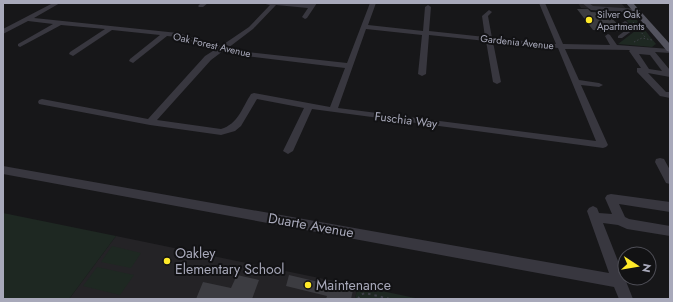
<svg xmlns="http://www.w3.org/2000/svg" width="673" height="302" viewBox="0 0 673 302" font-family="Jost,sans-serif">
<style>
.built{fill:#242326}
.green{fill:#1e2822}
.building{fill:#3c3c41}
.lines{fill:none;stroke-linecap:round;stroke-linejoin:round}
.path-far1{stroke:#3d3e46;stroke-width:1;stroke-dasharray:1.5 2;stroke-linecap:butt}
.path{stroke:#3d3e46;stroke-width:2;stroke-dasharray:2.5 4;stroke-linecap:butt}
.minor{fill:#38373f;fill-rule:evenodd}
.major{fill:#53535e;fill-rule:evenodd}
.poi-dot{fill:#ffea29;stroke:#121214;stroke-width:1.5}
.labels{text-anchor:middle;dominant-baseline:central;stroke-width:4;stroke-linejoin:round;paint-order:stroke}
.far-poi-label{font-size:10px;fill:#a8a9ba;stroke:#121214;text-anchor:start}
.far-street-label{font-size:10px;fill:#a8a9ba;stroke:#121214}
.street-label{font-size:12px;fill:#a8a9ba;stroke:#121214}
.near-street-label{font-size:14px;fill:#a8a9ba;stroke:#121214}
.near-poi-label{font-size:14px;fill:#a8a9ba;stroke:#121214;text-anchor:start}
</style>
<rect width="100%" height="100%" fill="#171719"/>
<path class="built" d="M578,3H621L629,12L581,8Z
M116,236L358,286L355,299H69Z"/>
<path class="green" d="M619,11L629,12L632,14L656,44L652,47L618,44L635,31Z
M3,213L116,236L69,299H3Z
M112,246L141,253L131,268L101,262Z
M97,267L134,275L120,295L83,286Z
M358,286L420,299H355Z"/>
<path class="building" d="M577,9H588L591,12L613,13L607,14L624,30H620L621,32L593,30Z
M237,275L259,280L252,299H196L203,282L231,288Z
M289,275L353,290L351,299H326L327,296L286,286Z"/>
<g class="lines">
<path class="path-far1" d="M633,22L645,37
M634,42L642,38L652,40"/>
<path class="path" d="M358,299L360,295L365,293L390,299"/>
<path class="minor" d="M53,3H60L34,18L178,33L221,46L249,27L270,5L261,3H317L307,18L305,19L302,17L308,8L276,5L253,29L228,48L239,51L347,63L370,3H376L368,25L423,31L425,7L428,5L431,7L429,31L485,37L482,16L489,10L492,12L488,16L492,38L556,44L539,3H545L563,44L610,45L605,36L608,34L610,35L617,45L670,49V53L655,52L670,70V77L648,73L666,92H670V98L660,96L637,72V68H641L629,51L630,50L565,49L579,80L599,83L603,85L599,87L581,85L608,145L606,147L603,148L312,109L293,151L288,154L283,151L304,108L257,99L241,126L235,131L221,135L150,125L39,104L38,102L39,100L42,99L148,119L205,56L216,49L177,37L167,36L133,63L129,61L130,59L160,35L112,30L73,56L69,54L70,52L105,29L61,25L20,47L18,46V44L53,24L28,21L3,34V29ZM366,29L422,35L418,74L422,76L426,74L429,35L486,41L493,82L497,84L501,82L493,42L558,48L596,141L338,108ZM223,51L238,55L345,68L330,107L254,93L251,94C242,108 238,124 221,129L157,120L211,60ZM639,54L650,55L662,71L649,69Z
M201,3H208L203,7H199L198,6Z
M582,3H589L593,6L637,9L640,11L637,13L591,10Z
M625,21L627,22L633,30L622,38H618V36L626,30L622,23Z
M660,158L664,159L670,170V184L666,183L655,162L656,159Z
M3,166L609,273L587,211L589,208L593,206L597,208L599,213L612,214L605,198L607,195L611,194L670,202V212L619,204L625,217L629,219L670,226V236L627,229L618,225L603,223L633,299H619L614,287L3,174Z"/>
<path class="major" d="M626,3H633L670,44V52L667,51Z"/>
</g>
<g class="poi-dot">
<circle cx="589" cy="20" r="4"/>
<circle cx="167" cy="261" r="4"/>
<circle cx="308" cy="285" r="4"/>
</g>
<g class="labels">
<g class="far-poi-label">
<text x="597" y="14">Silver Oak<tspan x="597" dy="12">Apartments</tspan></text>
</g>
<g class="far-street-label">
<text transform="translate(517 42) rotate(6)">Gardenia Avenue</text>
<text transform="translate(212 45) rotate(13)">Oak Forest Avenue</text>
</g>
<g class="street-label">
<text transform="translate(406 120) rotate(7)">Fuschia Way</text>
</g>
<g class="near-street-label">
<text transform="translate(311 225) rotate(10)">Duarte Avenue</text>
</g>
<g class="near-poi-label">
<text x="175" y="253">Oakley<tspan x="175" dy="16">Elementary School</tspan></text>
<text x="316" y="285">Maintenance</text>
</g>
</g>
<rect width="673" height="302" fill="none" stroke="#a8a9ba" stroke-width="8"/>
<g transform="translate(637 266) rotate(102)"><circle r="19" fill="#121214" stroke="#4e4e56"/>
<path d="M0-3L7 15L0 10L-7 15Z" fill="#ffea29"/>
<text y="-6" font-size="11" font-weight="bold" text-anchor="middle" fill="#a8a9ba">N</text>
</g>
</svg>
